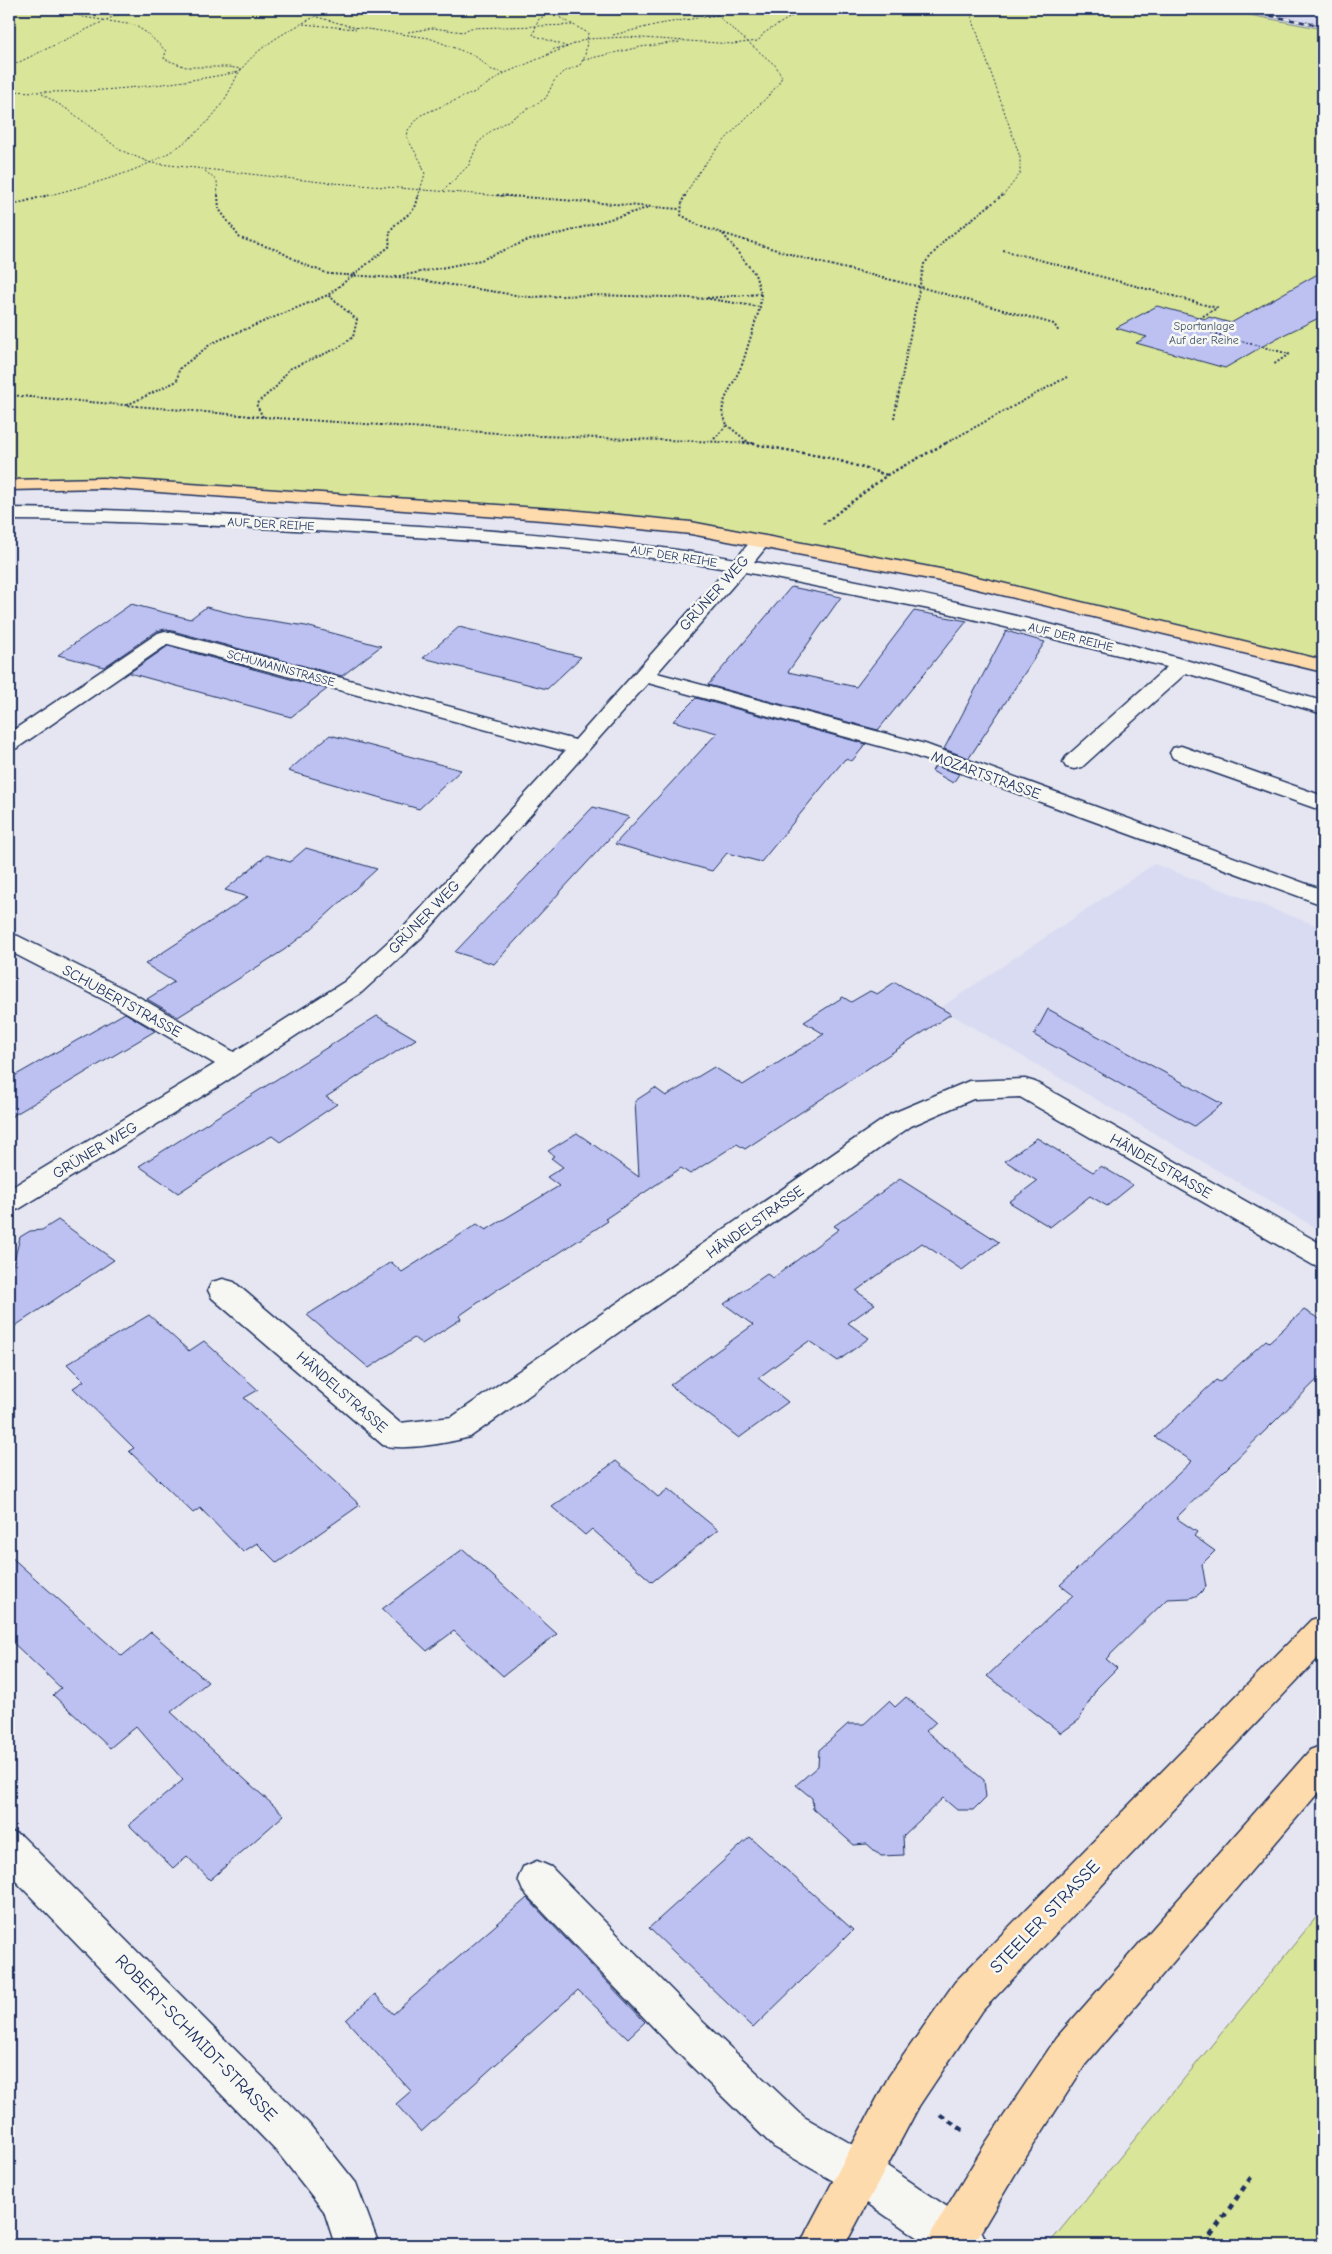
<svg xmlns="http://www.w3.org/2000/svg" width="1332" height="2254" viewBox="0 0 1332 2254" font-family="'Comic Neue',sans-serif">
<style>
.built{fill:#d9dbf2}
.green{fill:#d9e598;stroke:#7a8a7b}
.building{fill:#bcc1f2;stroke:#1b2f5e}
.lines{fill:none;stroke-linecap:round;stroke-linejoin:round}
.minor-casing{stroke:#1b2f5e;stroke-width:3}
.major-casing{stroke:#1b2f5e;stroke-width:3}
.path-far3{stroke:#1b2f5e;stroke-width:1;stroke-dasharray:2 2;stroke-linecap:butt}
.path-far2{stroke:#1b2f5e;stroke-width:2;stroke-dasharray:2 2;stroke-linecap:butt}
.path-far1{stroke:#1b2f5e;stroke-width:2.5;stroke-dasharray:2.5 2.5;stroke-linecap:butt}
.path{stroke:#1b2f5e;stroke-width:4.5;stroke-dasharray:5.5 5.5;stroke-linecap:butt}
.minor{fill:#f6f6f2;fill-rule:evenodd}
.major{fill:#fedbac;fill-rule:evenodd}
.rail-casing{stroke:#1b2f5e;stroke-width:2.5}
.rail{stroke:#f6f6f2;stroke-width:2;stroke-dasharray:5;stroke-linecap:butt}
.labels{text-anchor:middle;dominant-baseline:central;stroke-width:5;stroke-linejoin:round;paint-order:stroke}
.far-park-label{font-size:12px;fill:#41536a;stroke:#f6f6f2}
.far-street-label{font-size:12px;fill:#1b2f5e;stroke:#f6f6f2}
.street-label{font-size:15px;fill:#1b2f5e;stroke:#f6f6f2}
.near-street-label{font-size:18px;fill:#1b2f5e;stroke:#f6f6f2}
</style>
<rect width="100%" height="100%" fill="#e5e6f2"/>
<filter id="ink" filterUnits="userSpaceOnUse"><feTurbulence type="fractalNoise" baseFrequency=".02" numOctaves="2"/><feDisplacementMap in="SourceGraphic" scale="10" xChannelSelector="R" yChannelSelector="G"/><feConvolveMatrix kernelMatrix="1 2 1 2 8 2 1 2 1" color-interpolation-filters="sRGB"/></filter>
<g filter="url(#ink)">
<path class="built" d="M1218,9H1275L1323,18V29Z
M1154,864L1323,928V1232L940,1008Z"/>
<path class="green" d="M9,9H1218L1323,29V664L1121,614L696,526L102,481L9,483Z
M1323,1909V2245H1048Z"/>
<path class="building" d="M1323,271V316L1277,338L1225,368L1136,343L1147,337L1116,328L1157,306L1206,319L1209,317L1231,323Z
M791,587L841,597L788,672L856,687L914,611L967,621L878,730L708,685Z
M131,604L190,619L206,607L246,617L306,626L381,646L342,676L165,629L157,631L104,667L58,655Z
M459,627L581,657L547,689L423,658Z
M1006,631L1045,642L969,758L944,749Z
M168,646L327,689L291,717L129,673Z
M696,698L866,744L852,761L845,759L761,862L727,853L712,871L615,844L717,733L673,721Z
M330,735L461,770L419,809L288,771Z
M935,766L959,774L953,783L932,771Z
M593,807L629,817L494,964L455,952Z
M306,848L377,869L310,930L284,950L178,1017L147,999L174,982L145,964L248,897L225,890L267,855L290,862Z
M895,982L951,1014L745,1149L737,1144L690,1174L681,1168L605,1219L608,1221L536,1268L534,1267L495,1291L459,1316L461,1319L422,1344L414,1338L369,1368L307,1315L391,1262L402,1272L477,1224L486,1230L559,1186L547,1177L563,1167L551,1158L554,1156L548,1151L577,1133L639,1177L635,1101L655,1088L666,1096L714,1067L743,1085L824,1034L804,1022L843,997L851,1002L870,991L877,994Z
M1048,1009L1222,1104L1194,1126L1034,1035Z
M125,1013L155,1031L9,1118V1079Z
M377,1016L416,1039L326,1097L337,1104L280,1142L272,1136L229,1160L178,1193L139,1166Z
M1037,1138L1093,1172L1101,1166L1133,1185L1107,1206L1090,1196L1050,1227L1009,1202L1037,1181L1005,1161Z
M900,1179L999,1242L962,1270L922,1243L856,1291L875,1304L848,1323L869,1338L838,1361L809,1341L758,1378L788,1402L739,1438L670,1385L753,1325L724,1304L767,1274L773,1278L839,1229L834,1226Z
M58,1220L114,1260L9,1330V1281L20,1237L30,1231L42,1230Z
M1304,1310L1323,1321V1374L1176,1518L1197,1532L1194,1536L1215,1551L1202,1564L1206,1587L1198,1595L1190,1598L1167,1599L1106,1659L1117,1668L1097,1688L1079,1720L1061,1733L987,1676L1073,1595L1060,1585L1192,1461L1155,1437L1216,1380L1220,1382L1266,1340L1269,1342Z
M149,1315L189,1351L204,1341L258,1390L244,1398L360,1505L277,1563L257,1543L243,1552L200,1508L193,1513L129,1451L134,1448L73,1388L84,1381L67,1364Z
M616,1461L658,1497L668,1489L718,1530L652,1582L592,1529L585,1535L552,1507Z
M463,1549L557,1634L503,1676L454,1631L427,1651L382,1609Z
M9,1555L122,1656L151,1632L208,1682L171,1712L284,1815L210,1880L187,1856L173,1868L129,1825L183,1780L136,1726L110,1748L53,1695L61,1688L9,1639Z
M906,1697L936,1722L926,1731L984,1780L986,1797L973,1810H957L943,1798L903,1836L904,1855L881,1856L867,1844L854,1845L813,1809L812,1798L796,1785L818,1766L819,1750L848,1724H864L889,1701L895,1707Z
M750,1837L853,1930L753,2028L649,1928Z
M527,1898L645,2022L628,2038L578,1990L421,2132L396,2104L411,2091L346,2020L375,1994L393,2014Z"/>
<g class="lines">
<g class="minor-casing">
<path id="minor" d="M9,508C122,509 236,516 349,522C478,529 608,537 736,559C746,548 753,533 769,537L771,541L754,562C901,587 1046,621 1189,661C1234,673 1278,689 1323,701V714L1186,673L1082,767L1074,769L1066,767L1063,762L1066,757L1167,667L944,612L745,572L657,673L925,744L1323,890V905L909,754L648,683L421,938L362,992L222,1084L19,1209L9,1212V1189L215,1064L114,1005L9,951V934L18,936L132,993L234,1052L344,982L403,928L565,751L168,644L17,748L9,750V733L158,633L165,631L575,740L727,569C603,548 477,541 352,533C238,527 123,520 9,520Z
M1181,746L1323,796V811L1173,758L1170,753L1173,748Z
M1025,1079L1035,1082L1323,1245V1268L1313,1265L1020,1097L973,1099L911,1126L470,1437C448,1443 404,1451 383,1445L212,1298L208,1290L212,1282L223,1279L234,1282L400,1423L452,1417L891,1114L969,1081Z
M9,1831L22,1836L309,2124L356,2183L379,2245H335L324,2211L279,2154L9,1874Z
M537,1861L551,1867L703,2022L804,2117L874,2157L981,2230L988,2245H928L844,2187L774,2147L675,2050L523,1891L518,1879L523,1867Z"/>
</g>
<g class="major-casing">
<path id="major" d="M103,478L569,510L691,522L956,572L1323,660V672L956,584L691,534L569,522L103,488L9,490V480Z
M1323,1616V1653L983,2010L919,2106L845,2245H800L807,2230L889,2076L955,1982L1311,1620Z
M1323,1745V1787L1085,2065L1017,2171L973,2245H926L933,2230L987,2141L1057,2037L1310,1750Z"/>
</g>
<path class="path-far3" d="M77,9L76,14L83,17L134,25L147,33L166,51L164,59L186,67H228L242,69
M969,9L1020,157V174L1002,197
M317,17L353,27L429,38L475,56L492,70L504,73
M303,24L356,29
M408,32L433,28L463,32L470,28L573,25
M613,35L659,24L717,15
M547,55L554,49L568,47L533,35L538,20L555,9
M583,60L640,47L680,42
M9,67L129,9
M9,91C87,95 162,86 239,72
M42,94L70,111L120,150L151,163L321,182L514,197
M205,171L217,181L218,197
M443,191L469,165L478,143L491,131L546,98L554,81L563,72L580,65L585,56L588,33L559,17L560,9
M43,197C97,182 157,170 199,130C212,118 223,104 231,88C234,83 236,76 240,71C261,42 299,25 330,9
M418,197L425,174L421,162L407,138L408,130L421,115L475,92L505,73L586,39L627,37L733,44L758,41L764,33L804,9
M685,197C700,164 727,137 752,112C763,101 775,91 782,77L776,66L722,20L716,13L718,9"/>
<path class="path-far2" d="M218,195L219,209L240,238L277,250L305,265L329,274L414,279L528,297L592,295L667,297L710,299L760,307
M497,195L679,209
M685,195L682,202L681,215L702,227L806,259L920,287L1054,324L1059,332
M9,206L48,195
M1003,250L1217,308L1186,326L1289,354L1273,365
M395,277L481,260L526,241L563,233L647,208
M707,298L761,294
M9,395L263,417L541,436L754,443
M127,405L177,381L179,369L212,343L328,295L390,246C385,222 404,223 415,207C417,204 417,199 419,195
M263,417L256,404L277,386L289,369L338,348L353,337L357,320L328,295
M894,418L924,264L946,239L1003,195
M727,425L748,442
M714,439L727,425L722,411L725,399L742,365L760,307L761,294L755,274L723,234
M946,443L1067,377"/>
<path class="path-far1" d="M743,442L830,458L887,475
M823,524L887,475L948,442"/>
<path class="path" d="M940,2115L966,2132
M1204,2245L1252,2176"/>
<use href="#minor" class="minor"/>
<use href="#major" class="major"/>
<g class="rail-casing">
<path id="rail" d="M1236,9L1323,26"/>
</g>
<use href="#rail" class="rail"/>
</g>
</g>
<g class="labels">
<g class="far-park-label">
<text x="1204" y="326">Sportanlage<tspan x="1204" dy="14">Auf der Reihe</tspan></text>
</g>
<g class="far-street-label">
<text transform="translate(271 524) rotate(3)">AUF DER REIHE</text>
<text transform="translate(674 556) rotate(9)">AUF DER REIHE</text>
<text transform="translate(1071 637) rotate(14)">AUF DER REIHE</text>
<text transform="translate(281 668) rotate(15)">SCHUMANNSTRASSE</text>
</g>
<g class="street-label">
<text transform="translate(714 593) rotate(-48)">GRÜNER WEG</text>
<text transform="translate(986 775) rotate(20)">MOZARTSTRASSE</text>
<text transform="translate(424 917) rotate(-46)">GRÜNER WEG</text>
<text transform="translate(122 1001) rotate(29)">SCHUBERTSTRASSE</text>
<text transform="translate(95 1150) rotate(-31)">GRÜNER WEG</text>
<text transform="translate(1161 1166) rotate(30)">HÄNDELSTRASSE</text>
<text transform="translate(755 1222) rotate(-35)">HÄNDELSTRASSE</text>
<text transform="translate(342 1392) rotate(41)">HÄNDELSTRASSE</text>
</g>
<g class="near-street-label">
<text transform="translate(1045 1917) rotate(-46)">STEELER STRASSE</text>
<text transform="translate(196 2038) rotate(46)">ROBERT-SCHMIDT-STRASSE</text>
</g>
</g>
<rect width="1332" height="2254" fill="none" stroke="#f6f6f2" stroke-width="30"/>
<rect x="15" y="15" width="1302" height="2224" fill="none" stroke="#1b2f5e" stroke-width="2" filter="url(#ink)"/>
</svg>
